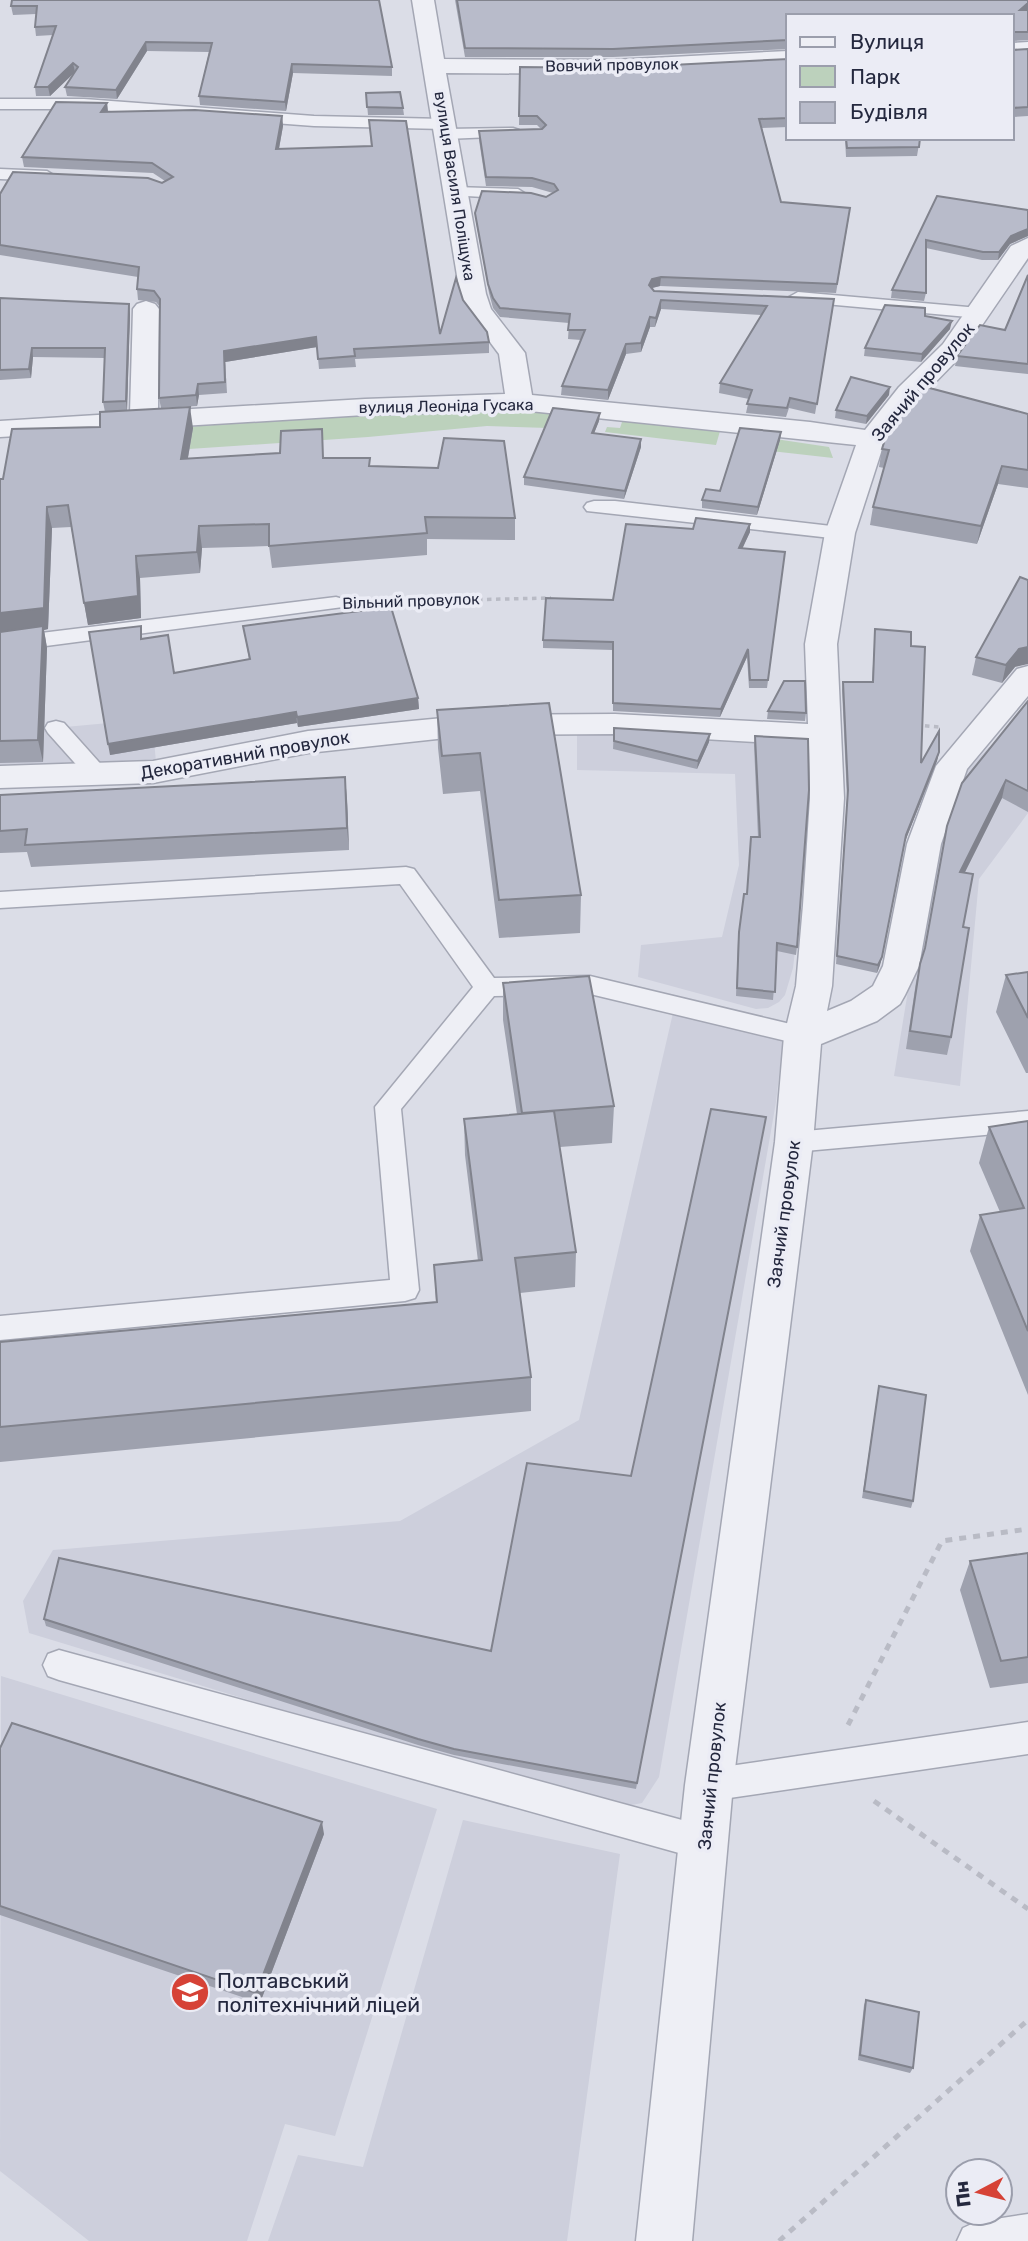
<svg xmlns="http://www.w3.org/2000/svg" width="1028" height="2241" viewBox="0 0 1028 2241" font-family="Rubik,sans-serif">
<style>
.built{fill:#cdcfdc}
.green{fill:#bcd1bc}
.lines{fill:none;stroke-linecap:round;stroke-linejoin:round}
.lane-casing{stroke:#a4a7b4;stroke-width:3}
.street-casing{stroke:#a4a7b4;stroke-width:3}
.path-far1{stroke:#b9bbc5;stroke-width:3.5;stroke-dasharray:4.5 4.5;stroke-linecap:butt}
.path{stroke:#b9bbc5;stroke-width:5;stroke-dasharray:7 7;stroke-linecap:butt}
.lane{fill:#eeeff5;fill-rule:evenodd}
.street{fill:#eeeff5;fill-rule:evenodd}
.wall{fill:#9ea1ae}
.shaded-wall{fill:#81838d}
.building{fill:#b8bbca;stroke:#81838d;stroke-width:2}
.labels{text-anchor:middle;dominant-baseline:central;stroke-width:7;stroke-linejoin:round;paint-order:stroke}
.far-street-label{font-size:16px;fill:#24283e;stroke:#ebecf5}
.street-label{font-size:18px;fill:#24283e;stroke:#ebecf5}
.near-poi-label{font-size:21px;fill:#24283e;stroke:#ebecf5;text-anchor:start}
</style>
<rect width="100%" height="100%" fill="#dbdde7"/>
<path class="built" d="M1028,708V813L979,879L960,1086L894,1076L917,936L939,847L965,793L957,789L967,770L989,747L997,751Z
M152,719L156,762L0,774V733Z
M577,728L812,744L814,789L793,968L785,995L779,1002L768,1008L756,1009L638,977L641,945L722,937L739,865L735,774L577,770Z
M673,1013L783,1041L776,1102L659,1777L642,1803L621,1807L432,1756L29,1633L23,1601L53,1550L400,1521L579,1420Z
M1,1676L437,1809L335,2136L285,2124L247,2241H89L0,2171Z
M463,1820L620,1854L567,2241H268L298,2155L363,2167Z"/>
<path class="green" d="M513,411L556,414L580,429L487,426L368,437L189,449L161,429L372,413Z
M629,421L720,431L716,445L605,432L607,427L620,428L622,422Z
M741,434L829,447L833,458L736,447Z"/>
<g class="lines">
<g class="lane-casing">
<path id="lane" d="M0,99H84L314,116L444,119L452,124L444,129L314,126L84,109H0Z
M513,128L519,130L521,133L519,136L446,139L438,134L446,129Z
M0,169L47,171L55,176L47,181L0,179Z
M455,187L518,189L526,194L518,199L449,195L447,192L449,189Z
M798,292L979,308L988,313L979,318L792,301L789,297Z
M594,501H615L840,527L847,529L850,533L847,537L840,539L587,511L584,507L587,503Z
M336,597L343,599L346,603L343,607L0,652V638Z
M56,721L64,723L106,770L109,775L106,780L98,782L90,780L48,733L45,728L48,723Z
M406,867L414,869L494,978L590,976L803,1027L812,1029L816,1036L812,1043L803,1045L590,994L494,996L401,1109L419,1290L415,1298L405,1301L0,1340V1316L390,1280L375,1107L473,987L400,884L0,908V892Z
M1028,1111V1131L794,1152L785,1149L781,1142L785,1135L794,1132Z
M59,1650L704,1826L716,1831L721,1843L716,1855L704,1860L59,1680L48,1676L43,1665L48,1654Z
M1028,1722V1754L709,1801L697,1796L692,1785L697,1774L709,1769Z
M1028,2214V2241H957L963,2228L976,2222Z"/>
</g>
<g class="street-casing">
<path id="street" d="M412,0H434L444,59L613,60L788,51V65L613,74L446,73L486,294L491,309L525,353L532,395L810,422L865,430L899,387L943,344L1011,246L1028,238V258L961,356L919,399L885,440L855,533L837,644L844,798L832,986L827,1011L851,1001L873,986L883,966L907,844L936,766L1017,669L1028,666V696L967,769L941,844L919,966L905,995L900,1004L877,1021L821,1044L813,1142L733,1785L692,2241H636L685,1785L775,1142L784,1036L796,986L803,905L810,798L809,745L615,734L474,735L308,753L153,783L0,788V766L153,761L308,731L474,715L615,714L808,724L805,644L825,533L856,445L520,410L365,415L0,437V421L130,413L133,309L137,304L146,301L155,304L159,309L158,411L365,399L505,394L499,354L466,310L460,294Z
M1028,42V56L1012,57V43Z"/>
</g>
<path class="path-far1" d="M370,602L551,598
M916,725L939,727"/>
<path class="path" d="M848,1725L942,1541L1028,1529
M874,1801L1028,1909
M779,2241L1028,2020"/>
<use href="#lane" class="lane"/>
<use href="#street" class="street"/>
</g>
<path class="wall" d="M12,0L392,67V76L293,73L286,111L200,105L199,96L209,52L147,51L117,99L67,96L65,87L74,73L50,96H36L35,87L53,35L36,36L35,27L36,14L13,15L11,6Z
M455,0H1028V40L1012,41V16H788V49L613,57H465Z
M1028,49V116L1012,117V50Z
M788,59V127L762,128L781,202L849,217L836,293L660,286L652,288L654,291L833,308L815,414L789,408L786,417L746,413L749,399L719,393L720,383L761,315L661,309L655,327H650L641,352L626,354L608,400L561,395L562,386L581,340L568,339L569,323L500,317L493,308L489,293L476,222L475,213L546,197L553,193L532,187L486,186L479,140V131L541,129L537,125H519L520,67L613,68Z
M366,93L403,108L404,115H368Z
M107,103L108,112L282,116L283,126L279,149L371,146L369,120L440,334L463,300L489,342V353L355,359L356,367L319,369L317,347L225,362L227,393L199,395L197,406L161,408L159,398L160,307L156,302L138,300L137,289L138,277L0,255V194L162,183L165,181L153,173L24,167L22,157Z
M845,138H920L917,156L846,157Z
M937,196L1028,210V236L1010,244L998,260H982L926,248V293L924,301L891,298L892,290Z
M1028,275V374L955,366L957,356L1005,330Z
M0,298L129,304L130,314L127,410L193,428L188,458H370V466L515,518V540L427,539V555L272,568L269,546L202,548L200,573L140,578L141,618L88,625L71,527L52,528L48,629L44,630L47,648L43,762L0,763V479H3L100,427L105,412L103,402L105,358L33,357L31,378L0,380Z
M925,316L950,329L921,362L864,356L865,348Z
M889,395L866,424L835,418L836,410Z
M1028,414V488L998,484L977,544L870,525L873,507L884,468L879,467L882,449Z
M599,421L594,433L641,447L624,499L524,485V477Z
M781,432L780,440L757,515L702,508V500L720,491Z
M750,524V532L742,548L785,552L767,688H749L747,657L720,717L613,711V650L543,648V640L613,600L693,529Z
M243,626L418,698L419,709L298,727L297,723L110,755L142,639L174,673L249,659Z
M875,629L911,646L921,763L939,752L937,761L904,844L880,965L877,973L836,964L847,798L842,690L843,682H872Z
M976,657L1015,667L1002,683L972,675Z
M1028,701V812L1002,798L965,872L963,927L951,1037L947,1055L906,1049L916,982L924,952L947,826Z
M549,703L581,895L580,933L499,938L480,791L443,794L438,748L437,710Z
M768,711L806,713L805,721L767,719Z
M614,728L709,742L697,769L613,749Z
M755,736L797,947L796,955L777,951L773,1000L736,996L738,940L744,894H746L758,837L754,745Z
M0,795L347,799L349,850L31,867L27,852L0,853Z
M1028,972V1073H1026L996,1012L1006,975Z
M503,983L614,1106L612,1143L560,1147L576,1252L575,1287L520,1293L531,1377V1411L0,1462V1342L436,1302L434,1265L478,1261L465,1155L464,1119L517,1114L503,1020Z
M1028,1121V1395L970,1251L980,1215L1000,1212L979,1163L989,1127Z
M764,1125L636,1789L454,1755L418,1745L46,1626L44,1619L491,1651L631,1476Z
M879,1386L913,1501L911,1508L862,1498Z
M1028,1553V1683L990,1688L960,1590L970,1561Z
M0,1748L324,1834L260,2003L0,1915Z
M866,2000L913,2068L910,2073L858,2060L864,2005Z"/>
<path class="shaded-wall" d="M1028,3V10H1020Z
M146,42L147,51L117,99L116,90Z
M73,63L75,72L50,96L48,87Z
M292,64L293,73L286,111L285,102Z
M107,103L108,113L101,112Z
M282,116L283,126L277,159L276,149Z
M1028,229V236L1010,244L998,260L999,252L1011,236Z
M661,277L660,286L652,288L649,285L652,279Z
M661,300V309L655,327L656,318Z
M129,304L130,314L127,411L126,401Z
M650,317V327L641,352V343Z
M952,321L950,329L921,362L922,354Z
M316,337L317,347L225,362L227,393L224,351Z
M626,344V354L608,400V390Z
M32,348L33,357L31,378L29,369Z
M198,384L199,395L197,406L196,395Z
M890,387L889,395L866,424L867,416Z
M190,407L193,428L184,480L181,459Z
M600,413L599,421L591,441L592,433Z
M781,432L780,440L757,515L758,507Z
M641,439V447L624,499L625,491Z
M1002,466L998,484L977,544L981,526Z
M47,507L52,528L48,629L44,630L47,648L43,762L38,740L0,636V613Z
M750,524V532L739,556V548Z
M199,526L202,548L200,573L197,552Z
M136,556L140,578L141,618L88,625L84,603Z
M1028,647V664L1015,667L1002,683L1006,665L1019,649Z
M748,649L747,657L720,717L721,709Z
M418,698L419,709L298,727L297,717Z
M296,712L297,723L110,755L108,744Z
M710,734L709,742L697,769L698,761Z
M939,752L937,761L904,844L906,835Z
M345,777L347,799L349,850L347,828Z
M1006,780L1002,798L956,890L960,872Z
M882,957L880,965L877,973L878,965Z
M322,1822L324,1834L260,2003L256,1993Z"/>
<path class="building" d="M12,0H379L392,67L292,64L285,102L199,96L212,43L146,42L116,90L65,87L78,67L73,63L48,87H35L56,26L35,27L37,6H11Z
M457,0H1028V3L1020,10H1028V32H1012V16H788V40L613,49L465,48Z
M1028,49V107L1012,108V50Z
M788,59V118L759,119L781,202L850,208L837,284L661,277L652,279L649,285L654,291L834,299L817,404L790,398L787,408L747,404L752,390L720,383L767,306L661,300L656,318L650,317L641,343L626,344L608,390L562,386L585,330H568L570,314L500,308L493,298L488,284L475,213L482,191L531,193L546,197L558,190L554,184L532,178L486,177L479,131L542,129L546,125L537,116H519L520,67L613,68Z
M400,92L403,108L367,107L366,93Z
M56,102L107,103L101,112L195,110L282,116L276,149L372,146L369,120L406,121L440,334L456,278L463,300L487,332L489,342L354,349L355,356L318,359L316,337L224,351L225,382L198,384L196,395L159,398L160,299L154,291L137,289L139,267L0,245V194L13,172L148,178L162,183L173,177L152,163L22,157Z
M846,138H920L919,147L847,148Z
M937,196L1028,210V229L1011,236L999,252H983L926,240V293L892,290Z
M1028,275V364L957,356L980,325L1005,330Z
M0,298L129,304L126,401L103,402L105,348H32L29,369L0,370Z
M885,305L925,308V316L952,321L922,354L865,348Z
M851,377L890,387L867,416L836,410Z
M922,386L1028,414V470L1002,466L981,526L873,507L889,450L882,449L890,423Z
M190,407L181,459L280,453L281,431L322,429L323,458H370L369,466L438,468L444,438L504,441L515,518L425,517L427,533L269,546V524L199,526L197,552L136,556L138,596L84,603L68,505L47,507L44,608L0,613V479H3L12,429L100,427V412Z
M553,408L600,413L592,433L641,439L625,491L524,477Z
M740,428L781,432L758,507L702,500L706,489L720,491Z
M696,518L750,524L739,548L785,552L768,680H750L748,649L721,709L613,703V642L543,640L546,598L613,600L626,524L693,529Z
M1020,577L1028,580V647L1019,649L1006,665L976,657Z
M391,607L418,698L297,717L296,712L108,744L89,632L141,626V639L168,635L174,673L250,659L243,626Z
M43,626L38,740L0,741V632Z
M875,629L911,632V646L925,647L921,763L939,731V752L906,835L882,957L878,965L837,956L848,790L843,682H873Z
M784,681H805L806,713L768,711Z
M1028,701V791L1006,780L960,872L973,874L963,927L969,928L951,1037L910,1031L920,964L925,948L947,826L962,783Z
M549,703L581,895L499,900L480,753L442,756L437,710Z
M614,728L710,734L698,761L614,741Z
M755,736L808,739L809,790L797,947L777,943L775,992L737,988L739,932L744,894H747L751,837H760Z
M345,777L347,828L25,845L27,829L0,831V795Z
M1028,972V1018L1006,975Z
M589,976L614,1106L522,1113L503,983Z
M711,1109L766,1117L637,1783L454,1749L418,1739L44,1619L59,1558L491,1651L527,1463L631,1476Z
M554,1111L576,1252L515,1258L531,1377L0,1427V1342L437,1302L434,1265L482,1260L464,1119Z
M1028,1121V1331L980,1215L1024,1208L989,1127Z
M879,1386L926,1395L913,1501L864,1491Z
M1028,1553V1657L1001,1661L970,1561Z
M12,1723L322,1822L256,1993L0,1906V1748Z
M866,2000L919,2012L913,2068L860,2055Z"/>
<defs>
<g id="university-disc" transform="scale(2.0125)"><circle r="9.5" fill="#d64236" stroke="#ebecf5"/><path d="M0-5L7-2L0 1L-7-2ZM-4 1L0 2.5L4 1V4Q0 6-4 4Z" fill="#fff"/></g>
</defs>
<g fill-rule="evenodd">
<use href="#university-disc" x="190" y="1992"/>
</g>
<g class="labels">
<g class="far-street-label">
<text transform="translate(612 65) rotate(-1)">Вовчий провулок</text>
<text transform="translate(455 186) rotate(81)">вулиця Василя Поліщука</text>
<text transform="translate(446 406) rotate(-1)">вулиця Леоніда Гусака</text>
<text transform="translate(411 601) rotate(-2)">Вільний провулок</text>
</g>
<g class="street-label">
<text transform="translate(923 382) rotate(-50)">Заячий провулок</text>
<text transform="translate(245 755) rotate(-10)">Декоративний провулок</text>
<text transform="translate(784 1214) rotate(-82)">Заячий провулок</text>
<text transform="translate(712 1776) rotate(-84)">Заячий провулок</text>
</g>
<g class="near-poi-label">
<text x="217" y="1980">Полтавський<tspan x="217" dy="24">політехнічний ліцей</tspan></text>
</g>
</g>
<rect x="786" y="14" width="228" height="126" fill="#ebecf5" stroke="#9b9eac" stroke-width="2"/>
<rect x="800" y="37" width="35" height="10" fill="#eeeff5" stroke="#9b9eac" stroke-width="2"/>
<text x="850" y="49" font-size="21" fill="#24283e">Вулиця</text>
<rect x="800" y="66" width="35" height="21" fill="#bcd1bc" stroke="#9b9eac" stroke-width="2"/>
<text x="850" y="84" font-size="21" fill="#24283e">Парк</text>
<rect x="800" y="102" width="35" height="21" fill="#b8bbca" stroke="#9b9eac" stroke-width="2"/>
<text x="850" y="119" font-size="21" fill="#24283e">Будівля</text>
<g transform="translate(979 2192) rotate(263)"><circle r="33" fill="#ebecf5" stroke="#9b9eac" stroke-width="2"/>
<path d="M0-5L12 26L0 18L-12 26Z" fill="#d64236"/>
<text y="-10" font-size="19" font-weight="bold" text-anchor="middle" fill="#24283e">Пн</text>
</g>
</svg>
